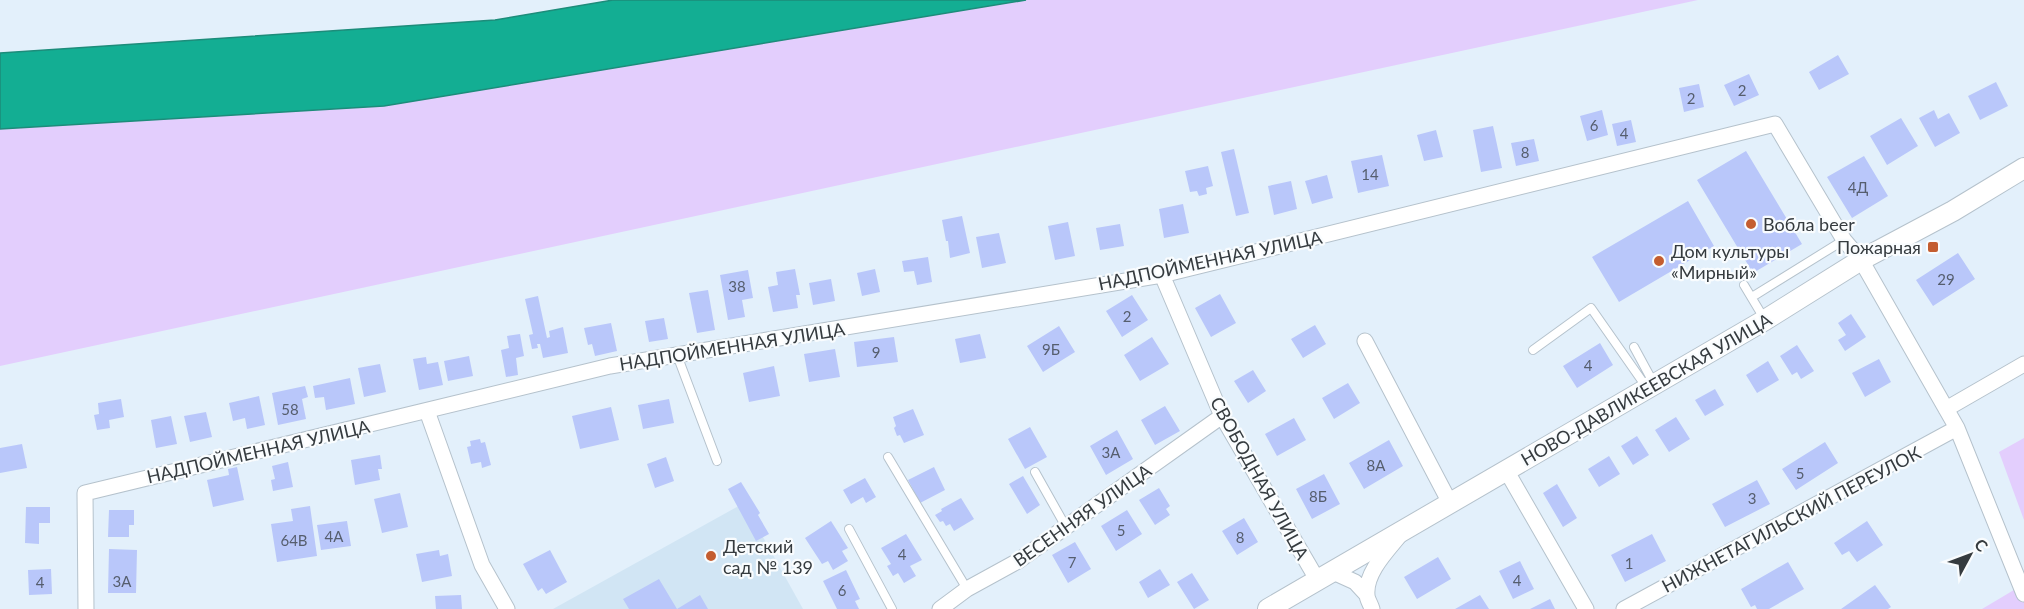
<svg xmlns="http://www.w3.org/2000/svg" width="2024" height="609" viewBox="0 0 2024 609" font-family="Lato,sans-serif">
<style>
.built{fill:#d1e5f4}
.green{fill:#e3cefd}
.water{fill:#13ae93;stroke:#1d8c7a;stroke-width:1.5}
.building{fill:#b9c7fa}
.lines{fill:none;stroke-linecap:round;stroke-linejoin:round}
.service-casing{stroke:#b5c2cc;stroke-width:10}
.minor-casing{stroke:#b5c2cc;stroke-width:17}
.tertiary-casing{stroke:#b5c2cc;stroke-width:22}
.service{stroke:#fff;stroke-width:8}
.minor{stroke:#fff;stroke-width:15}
.tertiary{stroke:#fff;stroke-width:20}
.poi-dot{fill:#c45d30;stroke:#f9fcfe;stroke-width:2}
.labels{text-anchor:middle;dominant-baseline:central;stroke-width:4.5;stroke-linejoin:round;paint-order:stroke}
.number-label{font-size:15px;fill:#565e6e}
.poi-label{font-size:18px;fill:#353b3f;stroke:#f9fcfe;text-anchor:start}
.street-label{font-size:18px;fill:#353b3f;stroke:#f9fcfe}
</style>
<rect width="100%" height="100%" fill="#e3f0fb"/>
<path class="built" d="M744,503L803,609H553Z"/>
<path class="green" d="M1026,0H1698L0,366V129L384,106Z
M2024,438V520L1999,452Z
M2024,584V609H1982Z"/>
<path class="water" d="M613,0H1026L384,106L0,129V53L495,20Z"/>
<path class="building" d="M1838,55L1849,74L1819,90L1809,72Z
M1749,74L1759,95L1734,106L1724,85Z
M1996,82L2008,106L1980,120L1968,96Z
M1699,84L1704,107L1684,112L1679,88Z
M1602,110L1608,135L1587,141L1580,116Z
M1934,110L1938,119L1949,113L1960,133L1935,147L1919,118Z
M1901,118L1918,146L1887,165L1870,136Z
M1631,120L1636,142L1617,146L1612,124Z
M1493,126L1502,168L1481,172L1473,130Z
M1436,130L1443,157L1424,161L1417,135Z
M1534,139L1539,161L1516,166L1511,143Z
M1234,149L1249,213L1236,216L1221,152Z
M1746,151L1802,244L1753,273L1697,180Z
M1382,155L1389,186L1358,193L1351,161Z
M1864,156L1888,196L1852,218L1827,177Z
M1208,166L1213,186L1206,188L1207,194L1199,196L1197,191L1190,192L1185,171Z
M1327,175L1333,198L1312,204L1305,181Z
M1291,181L1297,209L1274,215L1268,186Z
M1688,201L1714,246L1619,302L1592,257Z
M1183,204L1189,233L1164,238L1159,209Z
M962,216L970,253L950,258L948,241H946L942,220Z
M1068,222L1075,256L1055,260L1048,226Z
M1120,224L1124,246L1100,250L1096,228Z
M999,233L1006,263L982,268L976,237Z
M1958,253L1975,279L1933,306L1916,280Z
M928,257L932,282L917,285L914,271L904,272L902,261Z
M795,269L800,295H796L798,308L773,312L768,287L778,285L776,272Z
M875,269L880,292L862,296L857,273Z
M748,270L753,298L742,300L745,317L728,320L720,275Z
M831,279L835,301L813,305L809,283Z
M708,290L715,330L697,333L689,293Z
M1220,294L1236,323L1211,337L1195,308Z
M1132,295L1148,320L1122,337L1106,311Z
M538,296L547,338L550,337L549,331L563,327L568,353L543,358L540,344H537L538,348L532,349L529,335L533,334L525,299Z
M1851,314L1866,337L1845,351L1838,340L1846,335L1838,323Z
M664,318L668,339L649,342L645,321Z
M611,323L617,351L595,356L592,344L588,345L584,328Z
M1315,325L1326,344L1303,358L1291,339Z
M1059,326L1075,352L1043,372L1027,346Z
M520,334L524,356L516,358L518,375L506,377L501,350L509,348L507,336Z
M980,334L986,358L960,363L955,339Z
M894,337L898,362L857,367L854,342Z
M1152,337L1169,364L1140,381L1124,355Z
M1600,343L1613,365L1577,388L1563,366Z
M1797,345L1814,371L1801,379L1797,372L1792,375L1780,356Z
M835,349L840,377L809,382L804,354Z
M469,356L473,376L448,381L444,361Z
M426,357L427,364L438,362L443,385L419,390L413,359Z
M1879,359L1891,382L1865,397L1852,373Z
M1768,361L1779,380L1757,393L1746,375Z
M380,364L386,392L364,397L358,368Z
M774,366L780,396L749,402L743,373Z
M1253,370L1266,391L1248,403L1234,381Z
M350,378L355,404L326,410L324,397L315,398L313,386Z
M1348,383L1360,403L1334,419L1322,398Z
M305,386L308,397L302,399L306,419L278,425L272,393Z
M1715,389L1724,405L1705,416L1695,400Z
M259,396L265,425L247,429L245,418L233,421L229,403Z
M121,399L124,417L109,420L110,428L97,430L94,415L99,414L98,403Z
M669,399L674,423L643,429L638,405Z
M1165,406L1180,431L1155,445L1141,420Z
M611,407L619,440L580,449L572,416Z
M913,409L924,435L904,443L900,435L897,436L894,428L896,426L893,417Z
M206,412L212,437L190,442L184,416Z
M171,416L177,444L156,448L151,420Z
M1676,417L1690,439L1669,452L1655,430Z
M1294,418L1306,440L1277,456L1265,434Z
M1030,427L1047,457L1025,469L1008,439Z
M1117,430L1133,459L1106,475L1090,446Z
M1637,436L1649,455L1633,465L1621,446Z
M480,439L481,443L485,442L491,465L482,468L481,462L471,464L467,447L471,446L470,441Z
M1389,440L1403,466L1364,489L1349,463Z
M1825,442L1838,463L1796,490L1782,469Z
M22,444L27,468L0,473V448Z
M380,455L382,469H378L380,480L355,485L351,460Z
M1609,456L1620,474L1599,487L1588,469Z
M666,457L674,481L655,488L647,464Z
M288,462L293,487L273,491L271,480L275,479L272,466Z
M237,467L244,500L213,507L207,480L229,475L228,469Z
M934,467L945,490L920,503L908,480Z
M1324,474L1340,504L1312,519L1296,489Z
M1023,476L1040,505L1027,514L1009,484Z
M865,478L876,497L866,503L863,497L851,504L843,490Z
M1757,480L1770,504L1725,527L1712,504Z
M741,482L760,513L758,515L769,534L756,541L728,489Z
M1557,484L1577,518L1563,527L1543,493Z
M1159,488L1170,506L1166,509L1170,515L1155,525L1139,500Z
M400,493L408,527L382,533L374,499Z
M961,498L974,519L954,531L950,524L946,526L943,521L940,522L935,515L942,511L941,509Z
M310,506L317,556L277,562L271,524L293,521L291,509Z
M26,507H50V523H39V544L25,543Z
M109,510H134V525H129V537H108Z
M1127,510L1142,534L1116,551L1101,526Z
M1244,518L1258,542L1237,555L1222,531Z
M347,521L351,546L321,550L317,525Z
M831,521L848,548L842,551L848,561L833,570L828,561L822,564L805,538Z
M1867,521L1883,545L1857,562L1849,551L1842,555L1834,543Z
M906,534L922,560L910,566L916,576L904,583L898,573L893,576L887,566L891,564L881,548Z
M1652,534L1666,561L1625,582L1611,555Z
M1075,542L1091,569L1068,583L1052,555Z
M109,549L137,550L136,593H108Z
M439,550L440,556L448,554L452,576L422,582L416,554Z
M550,550L567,582L546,594L542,588L538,591L523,564Z
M1438,557L1451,579L1417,599L1404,577Z
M1520,561L1534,589L1513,599L1499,571Z
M1788,562L1804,589L1769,609H1757L1755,605L1751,607L1741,589Z
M51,569L52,594L29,595L28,570Z
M1160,569L1170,585L1148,598L1139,582Z
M846,570L860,599L855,601L859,609H837L823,581Z
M1192,573L1209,600L1194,609L1177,582Z
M659,579L677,609L700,595L708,609H629L623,599Z
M1875,585L1891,607L1888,609H1841Z
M461,595L462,609H436L435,596Z
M1480,595L1489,609H1455Z
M1550,599L1555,609H1530Z"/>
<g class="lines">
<g class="service-casing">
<path id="service" d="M1744,285L1765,320
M1752,297L1844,240
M1634,347L1653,382
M1533,350L1591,308L1647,388
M677,355L717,461
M888,457L967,589
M1035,472L1066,527
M849,529L892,609"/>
</g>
<g class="minor-casing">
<path id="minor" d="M1162,275L1222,416L1318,581
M1365,341L1450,503
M1946,409L2024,364
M427,411L482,565L507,609
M1506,470L1586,609
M1333,572L1355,582L1367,595
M86,609L85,493L610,366L1162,275L1775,124L1844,240L1861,260L1957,428L2024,594
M940,609L967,589L1018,561L1222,416
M1372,609C1371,605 1367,599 1367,595C1365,573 1387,551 1400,535
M1624,609L1957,428"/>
</g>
<g class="tertiary-casing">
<path id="tertiary" d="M1268,609L1765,320L1861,260L1953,211L2024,168"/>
</g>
<use href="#service" class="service"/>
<use href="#minor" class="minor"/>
<use href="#tertiary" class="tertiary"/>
</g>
<g class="poi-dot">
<circle cx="1751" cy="224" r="6"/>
<rect x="1927" y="241" width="12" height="12" rx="3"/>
<circle cx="1659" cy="261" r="6"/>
<circle cx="711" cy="556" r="6"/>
</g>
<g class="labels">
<g class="number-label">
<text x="1742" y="90">2</text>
<text x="1691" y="98">2</text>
<text x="1594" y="125">6</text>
<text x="1624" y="133">4</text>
<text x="1525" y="152">8</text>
<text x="1370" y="174">14</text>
<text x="1858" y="187">4Д</text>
<text x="1946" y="279">29</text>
<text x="737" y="286">38</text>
<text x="1127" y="316">2</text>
<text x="1051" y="349">9Б</text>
<text x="876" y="352">9</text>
<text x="1588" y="365">4</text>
<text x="290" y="409">58</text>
<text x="1111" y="452">3А</text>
<text x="1376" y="465">8А</text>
<text x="1800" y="473">5</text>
<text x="1318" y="496">8Б</text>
<text x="1752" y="498">3</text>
<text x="1121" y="530">5</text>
<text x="334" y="536">4А</text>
<text x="1240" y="537">8</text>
<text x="294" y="540">64В</text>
<text x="902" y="554">4</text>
<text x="1072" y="562">7</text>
<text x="1629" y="563">1</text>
<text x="1517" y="580">4</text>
<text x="122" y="581">3А</text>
<text x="40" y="582">4</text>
<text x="842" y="590">6</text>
</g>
<g class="poi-label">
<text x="1763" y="224">Вобла beer</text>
<text x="1921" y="247" text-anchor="end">Пожарная</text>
<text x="1671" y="251">Дом культуры<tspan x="1671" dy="21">«Мирный»</tspan></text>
<text x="723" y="546">Детский<tspan x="723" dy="21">сад № 139</tspan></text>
</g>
<g class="street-label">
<text transform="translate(1210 260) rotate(-12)">НАДПОЙМЕННАЯ УЛИЦА</text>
<text transform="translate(732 346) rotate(-9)">НАДПОЙМЕННАЯ УЛИЦА</text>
<text transform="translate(1646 389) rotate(-30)">НОВО-ДАВЛИКЕЕВСКАЯ УЛИЦА</text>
<text transform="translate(258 451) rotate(-13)">НАДПОЙМЕННАЯ УЛИЦА</text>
<text transform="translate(1260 478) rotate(61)">СВОБОДНАЯ УЛИЦА</text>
<text transform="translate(1082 515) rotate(-35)">ВЕСЕННЯЯ УЛИЦА</text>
<text transform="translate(1791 519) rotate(-28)">НИЖНЕТАГИЛЬСКИЙ ПЕРЕУЛОК</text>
</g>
</g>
<g transform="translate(1970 555) rotate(49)" stroke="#f9fcfe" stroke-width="4.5" paint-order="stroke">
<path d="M0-4.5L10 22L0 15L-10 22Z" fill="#353b3f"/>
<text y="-9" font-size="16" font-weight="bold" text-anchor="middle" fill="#353b3f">С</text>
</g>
</svg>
